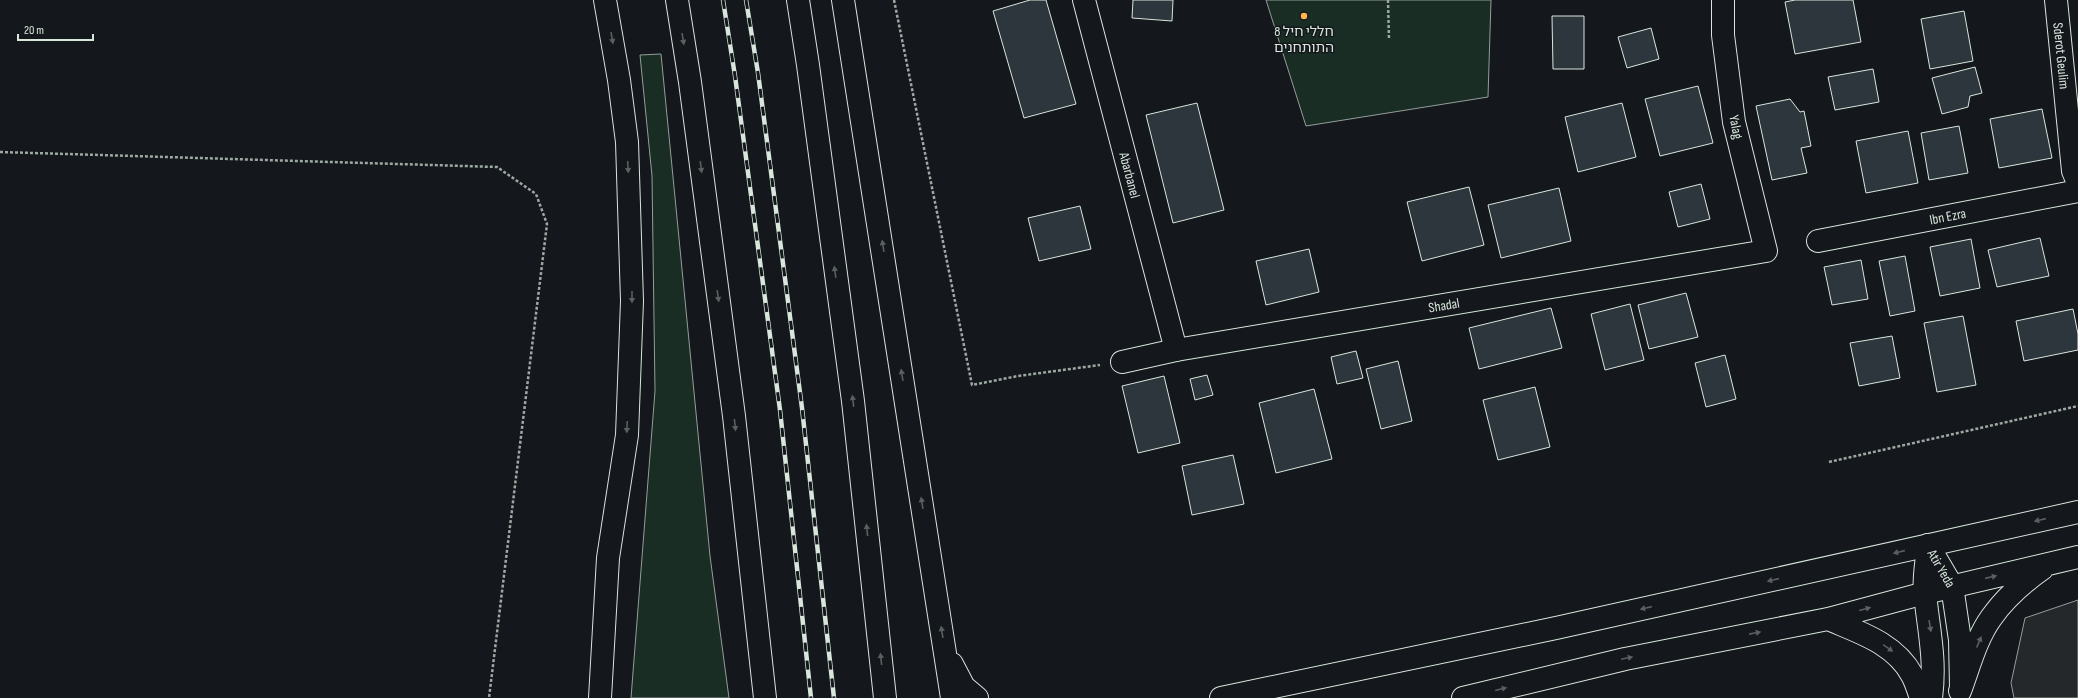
<svg xmlns="http://www.w3.org/2000/svg" width="2078" height="698" viewBox="0 0 2078 698" font-family="'Sofia Sans Condensed','Noto Sans Hebrew',sans-serif">
<style>
.green{fill:#1a2d24;stroke:#939e99}
.parking{fill:#24282b;stroke:#939e99}
.building{fill:#2c363c;stroke:#d8e6dc}
.lines{fill:none;stroke-linecap:round;stroke-linejoin:round}
.street-casing{stroke:#d8e6dc;stroke-width:24}
.secondary-casing{stroke:#d8e6dc;stroke-width:24}
.highway-casing{stroke:#d8e6dc;stroke-width:24}
.path{stroke:#9da8a2;stroke-width:2.5;stroke-dasharray:3 2;stroke-linecap:butt}
.street{stroke:#14181c;stroke-width:22}
.secondary{stroke:#14181c;stroke-width:22}
.highway{stroke:#14181c;stroke-width:22}
.rail-casing{stroke:#d8e6dc;stroke-width:4.5}
.rail{stroke:#14181c;stroke-width:3;stroke-dasharray:9;stroke-linecap:butt}
.oneway{fill:#59605f}
.poi-dot{fill:#ffb74d;stroke:#14181c;stroke-width:1.5}
.labels{text-anchor:middle;dominant-baseline:central;stroke-width:3;stroke-linejoin:round;paint-order:stroke}
.poi-label{font-size:14px;fill:#d8e6dc;stroke:#14181c}
.street-label{font-size:14px;fill:#d8e6dc;stroke:#14181c}
</style>
<rect width="100%" height="100%" fill="#14181c"/>
<path class="green" d="M1266,0H1491L1488,97L1306,126Z
M661,54L710,556L729,698H631L655,391L652,176L640,55Z"/>
<path class="parking" d="M2078,600V698H2014L2011,683L2025,618Z"/>
<path class="building" d="M1030,0H1046L1076,104L1024,118L993,11Z
M1133,0H1173L1172,21L1132,18Z
M1795,0H1853L1861,42L1795,54L1785,2Z
M1964,11L1973,61L1930,69L1921,19Z
M1552,16H1584V69H1553Z
M1651,28L1659,59L1627,68L1618,37Z
M1975,67L1982,93L1970,96L1968,107L1942,114L1932,78Z
M1873,69L1879,102L1835,110L1828,77Z
M1698,86L1713,143L1660,156L1645,99Z
M1790,99L1800,112L1804,111L1811,146L1801,148L1807,173L1772,180L1756,106Z
M1197,103L1224,210L1173,223L1146,115Z
M1622,103L1636,157L1578,172L1565,117Z
M2042,109L2052,158L1999,168L1990,119Z
M1959,126L1968,173L1929,180L1921,133Z
M1908,131L1918,183L1866,193L1856,141Z
M1701,184L1710,219L1678,227L1669,192Z
M1469,187L1484,245L1422,261L1407,202Z
M1559,188L1571,241L1501,258L1488,205Z
M1080,206L1091,249L1039,261L1028,218Z
M2040,238L2049,276L1997,287L1988,250Z
M1971,239L1980,288L1940,296L1930,247Z
M1309,249L1319,292L1266,305L1256,261Z
M1905,256L1915,311L1890,316L1879,261Z
M1861,260L1868,299L1832,305L1824,267Z
M1686,293L1698,337L1649,349L1638,305Z
M1630,304L1644,360L1605,370L1591,314Z
M1551,308L1562,348L1479,369L1469,328Z
M2073,309L2078,334V350L2024,361L2016,321Z
M1963,316L1976,385L1937,392L1924,323Z
M1892,336L1900,378L1859,386L1850,343Z
M1356,351L1363,378L1337,384L1331,357Z
M1725,355L1736,399L1706,407L1695,363Z
M1398,361L1412,421L1381,429L1366,369Z
M1207,375L1213,395L1195,400L1190,379Z
M1164,376L1180,443L1138,453L1122,386Z
M1535,387L1550,447L1498,460L1483,400Z
M1314,389L1332,459L1276,473L1259,403Z
M1233,455L1244,504L1192,515L1182,466Z"/>
<g class="lines">
<g class="street-casing">
<g id="street">
<path id="s1" d="M1084,0L1176,350"/>
<path id="s2" d="M2056,0L2073,171L2078,183"/>
<path id="s3" d="M1818,241L2078,191"/>
<path id="s4" d="M1122,362L1176,350L1766,251L1734,122L1723,35V0"/>
</g>
</g>
<g class="secondary-casing">
<g id="secondary">
<path id="s5" d="M1928,545L1952,586L1960,640L1961,687"/>
<path d="M1928,545C1927,561 1923,579 1925,594C1929,632 1936,660 1931,698"/>
</g>
</g>
<g class="highway-casing">
<path id="highway" d="M677,0L690,82L734,416L765,698
M798,0L808,65L853,401L885,698
M843,0L952,698
M1828,619C1858,632 1895,643 1912,675C1916,682 1918,690 1921,698
M952,664L964,687L977,698
M1960,691C1969,667 1976,639 1991,618C2005,598 2022,583 2042,569
M600,698L608,558L627,435L632,301L627,142L619,80L605,0
M1221,698L1556,628L2078,512
M1463,698L1625,659L1828,619L1925,593L2078,557"/>
</g>
<path class="path" d="M894,0L972,385L1018,376L1100,365
M1388,0L1389,40
M0,152L497,167L536,194L547,224L489,698
M1829,462L2078,406"/>
<use href="#street" class="street"/>
<use href="#secondary" class="secondary"/>
<use href="#highway" class="highway"/>
<g class="rail-casing">
<path id="rail" d="M723,0L735,76L780,410L811,698
M746,0L758,73L802,408L834,698"/>
</g>
<use href="#rail" class="rail"/>
</g>
<defs><path id="oneway-solid" d="M-6-.8H1V-3.2L6.5 0L1 3.2V.8H-6Z"/></defs>
<g class="oneway">
<use href="#oneway-solid" transform="translate(612 38) rotate(80)"/>
<use href="#oneway-solid" transform="translate(683 39) rotate(81)"/>
<use href="#oneway-solid" transform="translate(628 167) rotate(87)"/>
<use href="#oneway-solid" transform="translate(701 167) rotate(83)"/>
<use href="#oneway-solid" transform="translate(883 246) rotate(-99)"/>
<use href="#oneway-solid" transform="translate(835 272) rotate(-98)"/>
<use href="#oneway-solid" transform="translate(718 296) rotate(82)"/>
<use href="#oneway-solid" transform="translate(632 297) rotate(90)"/>
<use href="#oneway-solid" transform="translate(902 375) rotate(-99)"/>
<use href="#oneway-solid" transform="translate(853 401) rotate(-97)"/>
<use href="#oneway-solid" transform="translate(735 425) rotate(84)"/>
<use href="#oneway-solid" transform="translate(627 427) rotate(92)"/>
<use href="#oneway-solid" transform="translate(922 503) rotate(-99)"/>
<use href="#oneway-solid" transform="translate(2040 520) rotate(167)"/>
<use href="#oneway-solid" transform="translate(867 530) rotate(-96)"/>
<use href="#oneway-solid" transform="translate(1899 552) rotate(167)"/>
<use href="#oneway-solid" transform="translate(1991 577) rotate(-13)"/>
<use href="#oneway-solid" transform="translate(1773 580) rotate(167)"/>
<use href="#oneway-solid" transform="translate(1646 608) rotate(167)"/>
<use href="#oneway-solid" transform="translate(1865 609) rotate(-15)"/>
<use href="#oneway-solid" transform="translate(1930 626) rotate(81)"/>
<use href="#oneway-solid" transform="translate(942 632) rotate(-99)"/>
<use href="#oneway-solid" transform="translate(1755 633) rotate(-11)"/>
<use href="#oneway-solid" transform="translate(1979 642) rotate(-67)"/>
<use href="#oneway-solid" transform="translate(1888 648) rotate(34)"/>
<use href="#oneway-solid" transform="translate(1627 658) rotate(-12)"/>
<use href="#oneway-solid" transform="translate(881 659) rotate(-96)"/>
<use href="#oneway-solid" transform="translate(1501 689) rotate(-14)"/>
</g>
<circle class="poi-dot" cx="1304" cy="16" r="4"/>
<g class="labels">
<g class="poi-label">
<text x="1304" y="31">8 חללי חיל<tspan x="1304" dy="16">התותחנים</tspan></text>
</g>
<g class="street-label">
<text stroke="none"><textPath href="#s2" startOffset="56">Sderot Geulim</textPath></text>
<text transform="translate(1736 127) rotate(79)">Yalag</text>
<text stroke="none"><textPath href="#s1" startOffset="181">Abarbanel</textPath></text>
<text stroke="none"><textPath href="#s3" startOffset="132">Ibn Ezra</textPath></text>
<text stroke="none"><textPath href="#s4" startOffset="327">Shadal</textPath></text>
<text stroke="none"><textPath href="#s5" startOffset="27">Atir Yeda</textPath></text>
</g>
</g>
<path d="M18 34v6h75v-6" fill="none" stroke="#d8e6dc" stroke-width="2"/>
<text x="24" y="34" font-size="12" fill="#d8e6dc" stroke="#14181c" stroke-width="3" paint-order="stroke">20 m</text>
</svg>
